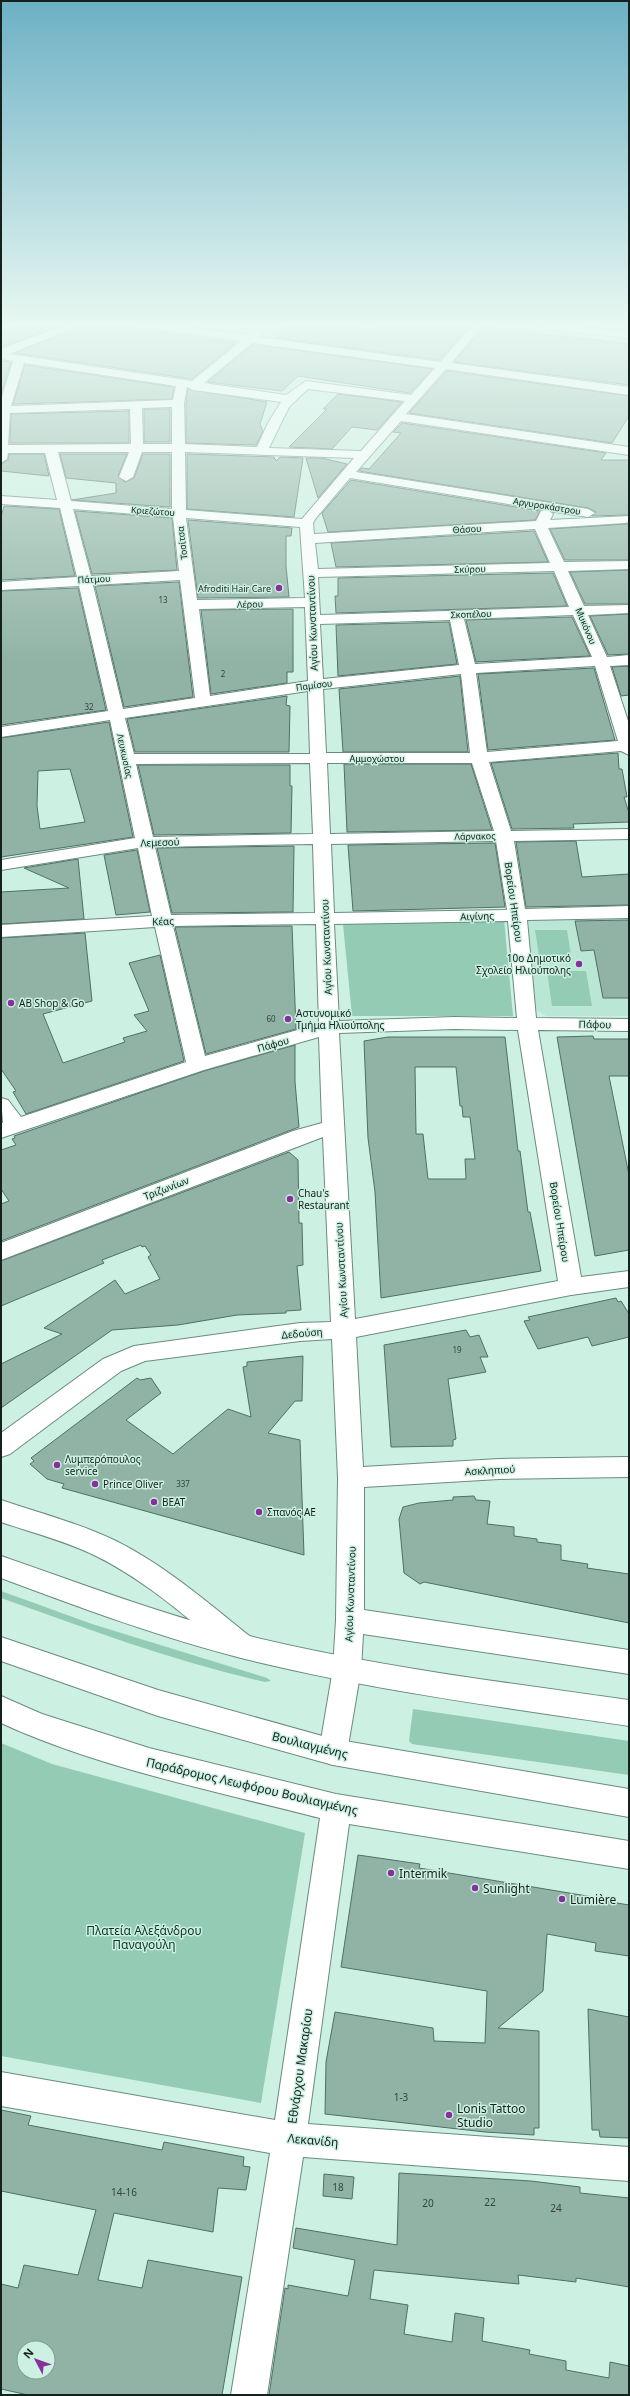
<svg xmlns="http://www.w3.org/2000/svg" width="630" height="2396" viewBox="0 0 630 2396" font-family="'Noto Sans',sans-serif">
<style>
.built{fill:#bae6d5}
.green{fill:#93cbb5}
.building{fill:#91b3a5;stroke:#507064;fill-rule:evenodd}
.lines{fill:none;stroke-linecap:round;stroke-linejoin:round}
.minor-casing{stroke:#6b8b7e;stroke-width:2}
.major-casing{stroke:#6b8b7e;stroke-width:2}
.minor{fill:#fff;fill-rule:evenodd}
.major{fill:#fff;fill-rule:evenodd}
.poi-dot{fill:#87309d;stroke:#ccf0e1;stroke-width:1.5}
.labels{text-anchor:middle;dominant-baseline:central;stroke-width:3;stroke-linejoin:round;paint-order:stroke}
.number-label{font-size:8px;fill:#33463e}
.far-street-label{font-size:9px;fill:#14211c;stroke:#ccf0e1}
.far-poi-label{font-size:9px;fill:#14211c;stroke:#ccf0e1;text-anchor:end}
.street-label{font-size:10px;fill:#14211c;stroke:#ccf0e1}
.poi-label{font-size:10px;fill:#14211c;stroke:#ccf0e1;text-anchor:start}
.near-number-label{font-size:10px;fill:#33463e}
.near-street-label{font-size:12px;fill:#14211c;stroke:#ccf0e1}
.near-poi-label{font-size:12px;fill:#14211c;stroke:#ccf0e1;text-anchor:start}
.near-park-label{font-size:12px;fill:#093327;stroke:#ccf0e1}
</style>
<rect width="100%" height="100%" fill="#ccf0e1"/>
<path class="built" d="M629,918V1016H546L535,1009L524,919Z"/>
<path class="green" d="M504,919L513,1016H352L343,924Z
M535,930H567L572,962H540Z
M547,971H586L592,1006H552Z
M1,1591L92,1624L267,1678L271,1681L265,1682C175,1662 88,1629 1,1598Z
M413,1709L629,1741V1775L412,1744L409,1741Z
M1,1743L52,1764L305,1833L261,2103L1,2056Z"/>
<path class="building" d="M20,326H59L1,347V333Z
M80,326H120L236,343L192,379L15,353Z
M288,326H346L374,330L378,326H470L439,360L276,338Z
M484,327L629,344V385L454,362Z
M252,345L266,346L432,369L410,393L298,376L282,391L208,382Z
M1,361L11,362L1,395Z
M25,365L174,387L172,399L13,404Z
M447,371L629,396V416L612,443L409,413Z
M188,389L267,402L260,424L263,431L256,445L186,443V403Z
M338,394L402,402L377,430L352,427L332,449L289,447L327,409H323Z
M144,409H170V442H144Z
M129,411V443H10L11,414Z
M402,423L606,453L601,460H629V515L592,516L596,512L588,508L359,471L362,468L369,469L401,433L393,432Z
M9,454H44L49,476L1,471V464L8,460Z
M60,454H127L118,476L125,482L134,478L143,454H170V507L72,500L116,493V483L66,478Z
M187,454L274,457L276,461L280,457L303,458L294,517L187,509Z
M306,458H322L347,464L318,498Z
M351,480L540,511L535,520L328,532L322,513Z
M4,506L59,509L75,576L1,580V517Z
M75,511L172,518L177,570L92,574Z
M188,520L292,528L291,536H286V566L289,597L198,598Z
M625,524H629V560H565L550,529Z
M534,531L548,562L336,567L331,543Z
M629,570V604H585L570,572Z
M553,573L567,606L336,613L335,596H338V578Z
M179,582L193,697L124,707L95,586Z
M78,588L106,710L1,725V591Z
M293,609V672H287V683L211,694L201,610Z
M629,614V654L608,655L590,616Z
M572,617L590,656L476,662L466,620Z
M449,622L457,664L338,676L336,625Z
M629,666V695L621,696L612,667Z
M594,668L615,740L488,750L478,674Z
M460,676L468,752H343L339,689Z
M287,696L286,705L290,706L289,752H135L127,719Z
M109,722L133,837L1,857V738ZM70,769L85,822L40,829L37,806L38,771Z
M618,753L619,769H622L627,797H624L629,813V822L573,824L574,828L512,829L491,763Z
M344,764H471L492,830L347,832Z
M138,765H290V786H292L291,833L154,835Z
M576,841L582,877L629,874V905L526,907L516,842Z
M495,843L505,907L353,911L348,845Z
M294,846L293,912L172,913L157,848Z
M137,850L150,912L116,915L104,855Z
M78,859L84,919L1,924V892L69,888L24,868Z
M629,920V998H603L594,950L581,951L575,921Z
M292,926L296,1029L206,1054L175,927Z
M85,933L92,1001L43,1014L63,1063L125,1042L123,1038L147,1031L134,1015L149,1011L129,963L160,955L184,1061L26,1114L13,1092L16,1091L1,1069V938Z
M593,1036L594,1039H629V1076H609L629,1175V1250L595,1256L557,1037Z
M388,1037H505L518,1151H520L528,1212H530L541,1271L381,1298L375,1192L368,1138L364,1041ZM415,1067H456L460,1106H462L463,1117H470L475,1159H465L466,1179H428L423,1134H416Z
M295,1045V1082L299,1127L1,1241V1204L9,1201L1,1189V1150L16,1145L12,1139L15,1138L14,1136L204,1071Z
M289,1152L298,1160L299,1223H302L303,1265L297,1266L301,1310L286,1311V1313L237,1315L178,1325L112,1330L1,1408V1364L62,1334L44,1328L115,1280L125,1294L160,1279L148,1257L151,1255L145,1246L142,1247L141,1245L102,1260L104,1263L1,1306V1261Z
M616,1298L618,1302L621,1301L629,1314V1337L592,1346L588,1337L538,1349L524,1321L530,1320L528,1317Z
M466,1330L470,1337L479,1335L488,1357H480L486,1372L448,1379L456,1439L453,1440V1446L391,1447L384,1345Z
M303,1356L302,1401H295L268,1433L300,1440L304,1555L62,1488L64,1484L47,1479L30,1464L34,1461L31,1458L137,1378L140,1380L151,1378L161,1393L126,1420L173,1454L228,1409L251,1417L243,1367L247,1366V1362Z
M474,1496L476,1500L490,1501L487,1524L514,1527V1536L537,1539V1542L561,1545V1560L588,1564L587,1568L629,1574V1623L424,1582L420,1584L404,1573L399,1519L403,1507L419,1503L453,1500V1497Z
M358,1855L420,1864L419,1868L599,1898V1900L629,1905V1956L595,1951L596,1943L547,1934L543,1991L498,2028L539,2031V2128H534V2135L485,2132L325,2114L326,2062L335,2012L433,2028L434,2041L485,2043L487,1991L341,1967Z
M588,2009L629,2017V2138L600,2137L599,2130H592Z
M1,2110L31,2116L28,2125L162,2150L164,2142L244,2157L243,2166L250,2167L246,2190L218,2188L213,2232L114,2213L98,2280L142,2288L148,2260L242,2277L222,2395H28L1,2389V2284L18,2288L24,2265L78,2275L96,2210L1,2191ZM24,2348H48V2372H24Z
M399,2173L531,2181L580,2187V2193L629,2198V2287L576,2278V2282L518,2275L519,2284L374,2270L370,2299L408,2305L404,2334L452,2342L455,2313L484,2318L482,2341L530,2350L529,2354L566,2361V2370L609,2378L610,2362L629,2366V2395H269L285,2288L288,2289V2285L348,2296L355,2260L293,2248L296,2228L397,2245Z
M324,2174L354,2177L352,2199L323,2196Z"/>
<g class="lines">
<g class="minor-casing">
<path id="minor" d="M63,326H79L9,354L192,381L241,341L157,329L152,326H180L248,335L257,330L263,333L259,337L440,362L472,326H483L451,363L629,387V395L446,369L406,414L629,447V455L401,421L356,472L588,509L595,513L588,517L549,511L553,514L550,520L629,516V522L625,523L548,528L564,562L629,561V569L568,571L584,606L629,605V613L588,615L607,657L629,655V665L610,666L629,724V755L621,751L489,762L511,831L629,829V839L514,841L525,909L629,906V918L527,920L536,1018L629,1019V1031L538,1030L581,1277L629,1271V1287L571,1295L356,1337L363,1467L499,1459L629,1457V1477L499,1479L364,1487V1610L629,1650V1674L363,1634L361,1669L347,1752L343,1761L333,1765L323,1761L319,1752L333,1669L336,1620L338,1478L332,1339L300,1341L145,1361L121,1371L10,1454L1,1457V1433L103,1359L134,1346L300,1323L331,1322L323,1137L1,1260V1243L293,1131L322,1123L319,1037L204,1070L1,1138V1123H3L1,1098L8,1100L21,1117L186,1062L155,927L1,937V925L152,916L138,848L1,870V860L135,838L110,720L1,737V727L108,711L79,586L1,590V582L77,577L60,508L1,504V496L57,500L45,453H8L7,459L1,463V400L13,361L1,359V349ZM252,343L435,368L411,395L306,381L286,395L204,383ZM24,363L176,386L173,400L11,406ZM187,387L193,390L281,402L268,423L257,447L185,444L184,403ZM308,389L405,401L361,451L269,448L289,407ZM172,407V444H143L142,408ZM130,409L131,444L8,445L10,413ZM58,452H129L119,477L126,481L133,477L142,452H172V509L71,501ZM185,452L354,458L302,519L186,510ZM350,478L545,510L541,511L536,521L314,534L313,523L316,518ZM73,509L173,517L179,571L91,576ZM186,518L300,527L305,598L197,600ZM535,529L550,563L318,569L315,543ZM554,571L569,607L320,615L318,577ZM180,580L195,698L123,709L93,585ZM305,607L308,681L210,696L199,609ZM573,615L592,657L475,664L464,619ZM450,620L459,665L323,679L320,624ZM595,666L618,741L487,752L476,673ZM461,674L470,753H326L323,689ZM308,691L310,754H134L125,718ZM310,763L313,834L153,837L136,764ZM327,763H472L494,831L330,834ZM496,841L507,910L334,913L331,844ZM313,844L315,913L171,915L155,847ZM508,921L517,1018L454,1017L339,1021L334,924ZM316,924L319,1024L205,1056L173,926ZM454,1029L518,1030L558,1281L355,1319L339,1033Z
M1,1500C39,1513 79,1523 116,1541C166,1566 208,1603 252,1638L256,1646L252,1654L242,1658L232,1654C189,1620 147,1581 96,1556C66,1541 33,1533 1,1522Z
M1,1696L42,1714L149,1748L336,1794L629,1841V1869L349,1824L308,2124L629,2147V2181L303,2157L267,2395H231L270,2153L1,2106V2072L275,2120L320,1818C215,1791 99,1768 1,1723Z"/>
</g>
<g class="major-casing">
<path id="major" d="M538,326H574L629,332V338L544,329Z
M1,1556C82,1584 162,1615 245,1635C371,1666 501,1682 629,1700V1726C500,1707 371,1690 245,1659C162,1638 81,1608 1,1578Z
M1,1637L158,1690L333,1739L629,1789V1817L333,1765L158,1716L1,1661Z"/>
</g>
<use href="#minor" class="minor"/>
<use href="#major" class="major"/>
</g>
<linearGradient id="sky" x2="0" y2="1"><stop stop-color="#6cb0c4"/><stop offset="0.49" stop-color="#e8f8f2"/><stop offset="1" stop-color="#e8f8f2" stop-opacity="0"/></linearGradient>
<rect width="630" height="661" fill="url(#sky)"/>
<g class="poi-dot">
<circle cx="279" cy="588" r="4"/>
<circle cx="579" cy="964" r="4"/>
<circle cx="11" cy="1003" r="4"/>
<circle cx="288" cy="1019" r="4"/>
<circle cx="290" cy="1199" r="4"/>
<circle cx="57" cy="1465" r="4"/>
<circle cx="95" cy="1484" r="4"/>
<circle cx="154" cy="1502" r="4"/>
<circle cx="259" cy="1512" r="4"/>
<circle cx="391" cy="1873" r="4"/>
<circle cx="475" cy="1888" r="4"/>
<circle cx="562" cy="1899" r="4"/>
<circle cx="449" cy="2115" r="4"/>
</g>
<g class="labels">
<g class="number-label">
<text x="163" y="599">13</text>
<text x="223" y="673">2</text>
<text x="89" y="706">32</text>
<text x="271" y="1018">60</text>
<text x="457" y="1349">19</text>
<text x="183" y="1483">337</text>
</g>
<g class="far-street-label">
<text transform="translate(547 506) rotate(9)">Αργυροκάστρου</text>
<text transform="translate(153 511) rotate(4)">Κριεζώτου</text>
<text transform="translate(467 529) rotate(-3)">Θάσου</text>
<text transform="translate(182 543) rotate(-97)">Τοσίτσα</text>
<text transform="translate(470 569) rotate(-1)">Σκύρου</text>
<text transform="translate(94 579) rotate(-3)">Πάτμου</text>
<text transform="translate(250 604) rotate(-1)">Λέρου</text>
<text transform="translate(471 614) rotate(-2)">Σκοπέλου</text>
<text transform="translate(586 626) rotate(67)">Μυκόνου</text>
<text transform="translate(314 685) rotate(-7)">Παμίσου</text>
<text transform="translate(125 756) rotate(78)">Λευκωσίας</text>
<text x="377" y="758">Αμμοχώστου</text>
<text transform="translate(475 836) rotate(-1)">Λάρνακος</text>
</g>
<g class="far-poi-label">
<text x="271" y="588">Afroditi Hair Care</text>
</g>
<g class="street-label">
<text transform="translate(312 623) rotate(-92)">Αγίου Κωνσταντίνου</text>
<text transform="translate(160 842) rotate(-2)">Λεμεσού</text>
<text transform="translate(514 902) rotate(82)">Βορείου Ηπείρου</text>
<text transform="translate(477 916) rotate(-2)">Αιγίνης</text>
<text transform="translate(163 921) rotate(-2)">Κέας</text>
<text transform="translate(326 947) rotate(-92)">Αγίου Κωνσταντίνου</text>
<text transform="translate(595 1024) rotate(1)">Πάφου</text>
<text transform="translate(273 1044) rotate(-16)">Πάφου</text>
<text transform="translate(166 1188) rotate(-21)">Τριζωνίων</text>
<text transform="translate(560 1222) rotate(81)">Βορείου Ηπείρου</text>
<text transform="translate(341 1270) rotate(-93)">Αγίου Κωνσταντίνου</text>
<text transform="translate(302 1333) rotate(-5)">Δεδούση</text>
<text transform="translate(490 1470) rotate(-3)">Ασκληπιού</text>
<text transform="translate(350 1594) rotate(-88)">Αγίου Κωνσταντίνου</text>
</g>
<g class="poi-label">
<text x="571" y="958" text-anchor="end">10ο Δημοτικό<tspan x="571" dy="12">Σχολείο Ηλιούπολης</tspan></text>
<text x="19" y="1003">ΑΒ Shop &amp; Go</text>
<text x="296" y="1013">Αστυνομικό<tspan x="296" dy="12">Τμήμα Ηλιούπολης</tspan></text>
<text x="298" y="1193">Chau's<tspan x="298" dy="12">Restaurant</tspan></text>
<text x="65" y="1459">Λυμπερόπουλος<tspan x="65" dy="12">service</tspan></text>
<text x="103" y="1484">Prince Oliver</text>
<text x="162" y="1502">ΒΕΑΤ</text>
<text x="267" y="1512">Σπανός ΑΕ</text>
</g>
<g class="near-number-label">
<text x="401" y="2097">1-3</text>
<text x="338" y="2187">18</text>
<text x="124" y="2192">14-16</text>
<text x="490" y="2202">22</text>
<text x="428" y="2203">20</text>
<text x="556" y="2208">24</text>
</g>
<g class="near-street-label">
<text transform="translate(310 1745) rotate(14)">Βουλιαγμένης</text>
<text transform="translate(252 1786) rotate(13)">Παράδρομος Λεωφόρου Βουλιαγμένης</text>
<text transform="translate(300 2066) rotate(-82)">Εθνάρχου Μακαρίου</text>
<text transform="translate(313 2140) rotate(5)">Λεκανίδη</text>
</g>
<g class="near-poi-label">
<text x="399" y="1873">Intermik</text>
<text x="483" y="1888">Sunlight</text>
<text x="570" y="1899">Lumière</text>
<text x="457" y="2108">Lonis Tattoo<tspan x="457" dy="14">Studio</tspan></text>
</g>
<g class="near-park-label">
<text x="144" y="1930">Πλατεία Αλεξάνδρου<tspan x="144" dy="14">Παναγούλη</tspan></text>
</g>
</g>
<rect width="630" height="2396" fill="none" stroke="#14211c" stroke-width="4"/>
<g transform="translate(36 2360) rotate(311)"><circle r="19" fill="#ccf0e1" stroke="#829d92"/>
<path d="M0-3L7 15L0 10L-7 15Z" fill="#87309d"/>
<text y="-6" font-size="11" font-weight="bold" text-anchor="middle" fill="#14211c">N</text>
</g>
</svg>
